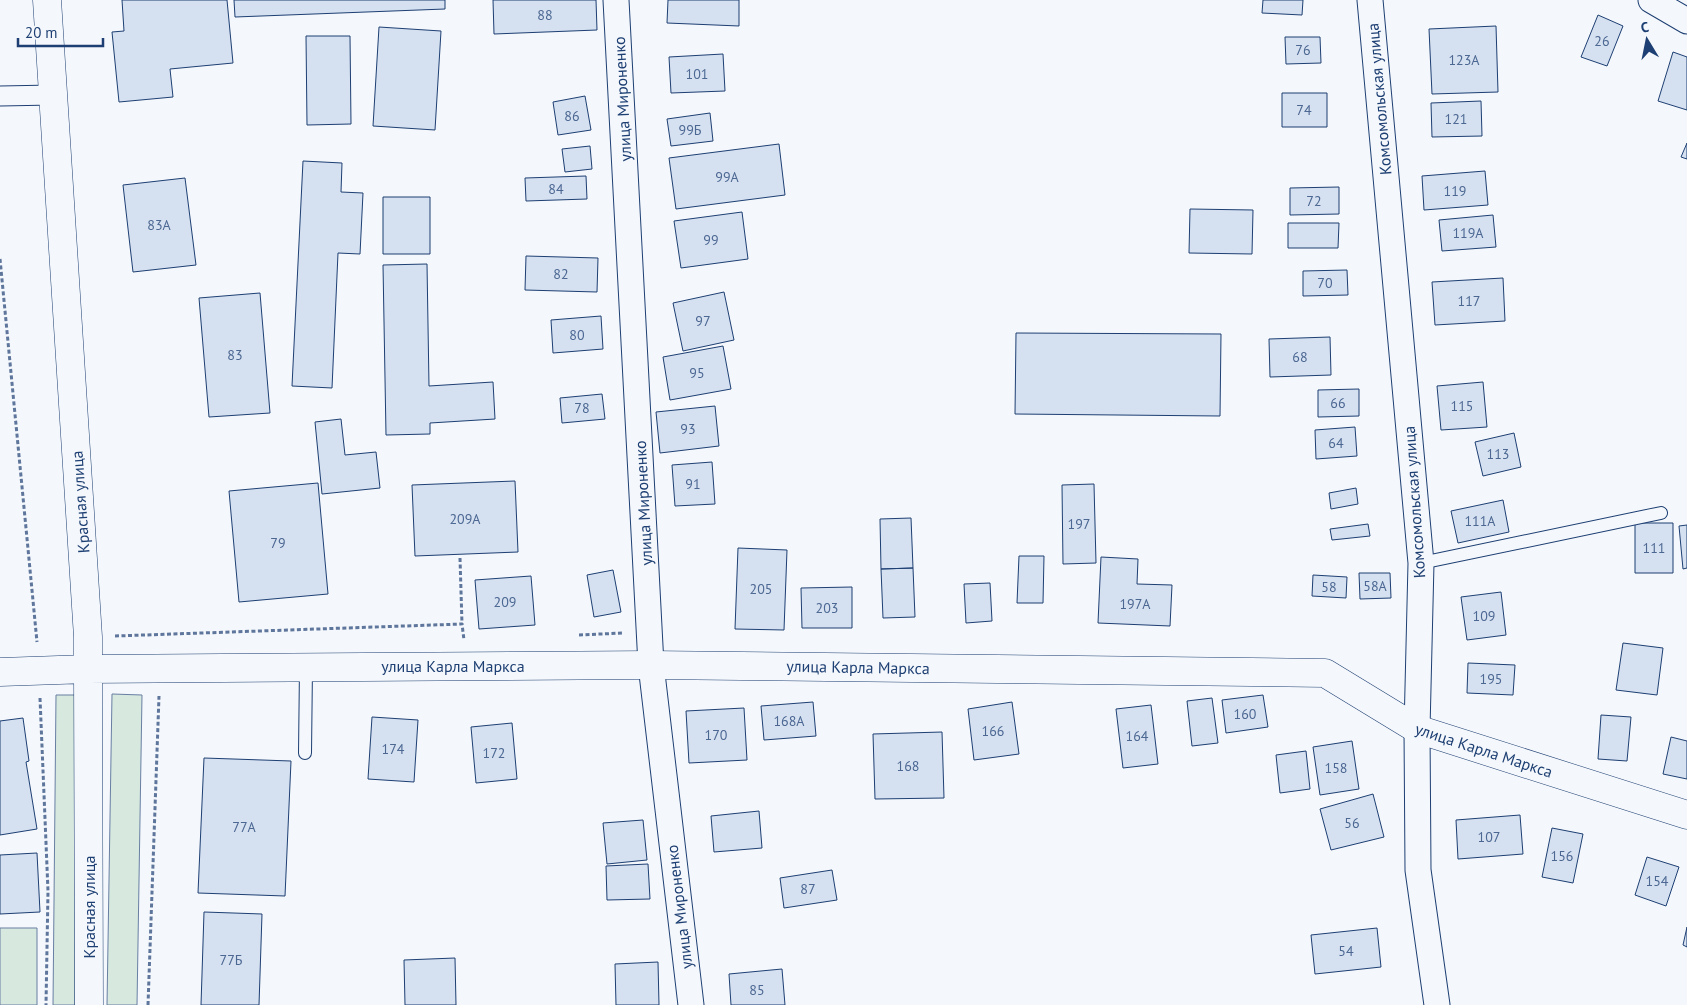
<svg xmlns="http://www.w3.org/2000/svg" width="1687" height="1005" viewBox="0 0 1687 1005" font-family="'PT Sans',sans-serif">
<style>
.green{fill:#d7e8df;stroke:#687fa3}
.building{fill:#d5e0f0;stroke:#1d3f73}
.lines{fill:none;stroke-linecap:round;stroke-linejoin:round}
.service-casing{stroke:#1d3f73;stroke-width:14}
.pedestrian-casing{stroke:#1d3f73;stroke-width:21}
.minor-casing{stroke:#1d3f73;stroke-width:27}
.tertiary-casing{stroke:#1d3f73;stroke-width:29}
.secondary-casing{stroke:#1d3f73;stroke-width:29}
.path{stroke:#5e769c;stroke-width:3;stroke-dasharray:4 2.5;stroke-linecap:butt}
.service{stroke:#f4f7fb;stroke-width:12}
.pedestrian{stroke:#f4f7fb;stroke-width:19}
.minor{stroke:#f4f7fb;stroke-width:25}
.tertiary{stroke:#f4f7fb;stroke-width:28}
.secondary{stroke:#f4f7fb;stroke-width:28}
.labels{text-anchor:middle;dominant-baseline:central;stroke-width:4;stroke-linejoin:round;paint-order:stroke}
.number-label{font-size:14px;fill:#4b6792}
.street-label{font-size:16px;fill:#1d3f73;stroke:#f4f7fb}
</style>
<rect width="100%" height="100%" fill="#f4f7fb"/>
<path class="green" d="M112,694L142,695L137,1005H107Z
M56,695H75V1005H53Z
M0,928H37V1005H0Z"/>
<path class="building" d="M122,0H227L233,63L170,69L173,97L119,102L112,32L124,31Z
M234,0H445V9L235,17Z
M493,0H596L597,30L494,34Z
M668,0H739V26L667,23Z
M1263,0H1303L1302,15L1262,13Z
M1598,15L1623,26L1607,66L1581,57Z
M1496,26L1498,92L1432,94L1429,29Z
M379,27L441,31L435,130L373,126Z
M306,36H350L351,124L307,125Z
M1285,37H1320L1321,63L1286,64Z
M1673,52L1687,57V110L1658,101Z
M723,54L725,91L671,93L669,57Z
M1282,93H1327V127H1282Z
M585,96L591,130L558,135L553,102Z
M1481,101L1482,136L1432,137L1431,103Z
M710,113L713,141L671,146L667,119Z
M1687,143V159L1681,157Z
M779,144L785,195L676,209L669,158Z
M590,146L592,169L565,172L562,149Z
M303,161L342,163L341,192L363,193L360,254L338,253L332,388L292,386Z
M1485,171L1488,205L1424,210L1422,176Z
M586,176L587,199L526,201L525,178Z
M185,178L196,265L133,272L123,185Z
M1339,187V214L1290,215V188Z
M383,197H430V254H383Z
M1190,209L1253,210L1252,254L1189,253Z
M742,212L748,259L681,268L674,221Z
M1493,215L1496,247L1442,251L1439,220Z
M1288,223H1339L1338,248H1288Z
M526,256L598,258L597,292L525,290Z
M427,264L429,386L493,382L495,419L430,423V434L386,435L383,265Z
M1347,270L1348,295L1303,296V271Z
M1503,278L1505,321L1435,325L1432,282Z
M724,292L734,340L683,351L673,303Z
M260,293L270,413L209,417L199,298Z
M601,316L603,349L553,353L551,320Z
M1016,333L1221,334L1220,416L1015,414Z
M1330,337L1331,375L1270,377L1269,339Z
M723,346L731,389L670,400L663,357Z
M1483,382L1487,427L1441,430L1437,386Z
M1359,389V416L1318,417V390Z
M602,394L605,419L562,423L560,398Z
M715,406L719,446L660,453L656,412Z
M341,419L345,455L376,452L380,488L322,494L315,422Z
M1355,427L1357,456L1316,459L1315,430Z
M1514,433L1521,467L1483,476L1475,442Z
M712,462L715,504L675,506L672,465Z
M515,481L518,552L415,556L412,485Z
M318,483L328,594L239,602L229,491Z
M1094,484L1096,563L1063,564L1062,485Z
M1356,488L1358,504L1331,509L1329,493Z
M1503,500L1509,532L1458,543L1451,511Z
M911,518L913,568L881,569L880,519Z
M1635,523H1673V573H1635Z
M1368,524L1370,536L1332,540L1330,529Z
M1687,525V568L1683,569L1679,526Z
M738,548L787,550L784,630L735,629Z
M1019,556H1044L1043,603H1017Z
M1101,557L1138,559L1137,584L1172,585L1170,626L1098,623Z
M913,568L915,617L883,618L881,569Z
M613,570L621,612L594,617L587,575Z
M1359,573H1390L1391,598L1360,599Z
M1313,575L1347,577L1346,598L1312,596Z
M531,576L535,625L479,629L475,580Z
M990,583L992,621L966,623L964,584Z
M852,587V628H802L801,588Z
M1501,592L1506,635L1467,640L1461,597Z
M1623,643L1663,648L1657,695L1616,690Z
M1468,663L1515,665L1513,695L1467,693Z
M1263,695L1268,727L1226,733L1222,700Z
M1212,698L1218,743L1192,746L1187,701Z
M813,702L816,736L764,740L761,706Z
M1012,702L1019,754L974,760L968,709Z
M1151,705L1158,764L1123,768L1116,709Z
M744,708L747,760L689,763L686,711Z
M1601,715L1631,717L1627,761L1598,759Z
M372,717L418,720L414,782L368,779Z
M23,718L29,761L26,762L37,829L0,835V721Z
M512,723L517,779L476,783L471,727Z
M942,732L944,798L875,799L873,734Z
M1671,737L1687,741V779L1663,774Z
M1352,741L1359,789L1320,795L1313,747Z
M1306,751L1310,789L1280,793L1276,755Z
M204,758L291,761L285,896L198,893Z
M1373,794L1384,837L1331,850L1320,809Z
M759,811L762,848L714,852L711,816Z
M1520,815L1523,854L1458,859L1456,820Z
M643,820L647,860L607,864L603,823Z
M1552,828L1583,834L1573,883L1542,877Z
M37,853L40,912L0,914V855Z
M1647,857L1679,867L1666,906L1635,895Z
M648,864L650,899L607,900L606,866Z
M832,870L837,900L784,908L780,878Z
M204,912L262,914L259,1005H201Z
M1687,927V947L1683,945Z
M1377,928L1381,967L1315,974L1311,935Z
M455,958L456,1005H405L404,960Z
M658,962L659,1005H616L615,964Z
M782,969L785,1005H731L729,974Z"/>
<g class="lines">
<g class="service-casing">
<path id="service" d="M1421,563L1661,513
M305,753L306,667"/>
</g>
<g class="pedestrian-casing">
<path id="pedestrian" d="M0,96L53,95"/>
</g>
<g class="minor-casing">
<path id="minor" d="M616,0L651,665L691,1005
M1370,0L1421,563L1417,729L1418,870L1437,1005
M1651,0L1687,21"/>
</g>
<g class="tertiary-casing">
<path id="tertiary" d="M47,0L88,637V669"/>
</g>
<g class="secondary-casing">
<path id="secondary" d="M88,669L89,1005
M0,672L88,669L651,665L1325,673L1417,729L1687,815"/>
</g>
<path class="path" d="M0,259L37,642
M460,558L462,624
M579,635L623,633
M115,636L462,624L464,640
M40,698L48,891L46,1005
M148,1005L159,696"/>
<use href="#service" class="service"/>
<use href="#pedestrian" class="pedestrian"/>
<use href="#minor" class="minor"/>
<use href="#tertiary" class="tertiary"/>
<use href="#secondary" class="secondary"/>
</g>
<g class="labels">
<g class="number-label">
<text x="545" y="15">88</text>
<text x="1602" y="41">26</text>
<text x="1303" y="50">76</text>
<text x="1464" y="60">123А</text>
<text x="697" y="74">101</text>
<text x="1304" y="110">74</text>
<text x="572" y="116">86</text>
<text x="1456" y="119">121</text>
<text x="690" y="130">99Б</text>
<text x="727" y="177">99А</text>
<text x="556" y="189">84</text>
<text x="1455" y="191">119</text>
<text x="1314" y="201">72</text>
<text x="159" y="225">83А</text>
<text x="1468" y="233">119А</text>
<text x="711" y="240">99</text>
<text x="561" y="274">82</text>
<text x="1325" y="283">70</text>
<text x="1469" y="301">117</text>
<text x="703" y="321">97</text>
<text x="577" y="335">80</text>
<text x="235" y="355">83</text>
<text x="1300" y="357">68</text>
<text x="697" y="373">95</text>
<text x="1338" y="403">66</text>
<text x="1462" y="406">115</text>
<text x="582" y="408">78</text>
<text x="688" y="429">93</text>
<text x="1336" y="443">64</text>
<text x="1498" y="454">113</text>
<text x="693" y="484">91</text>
<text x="465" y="519">209А</text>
<text x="1480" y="521">111А</text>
<text x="1079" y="524">197</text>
<text x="278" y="543">79</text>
<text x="1654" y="548">111</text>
<text x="1375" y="586">58А</text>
<text x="1329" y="587">58</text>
<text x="761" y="589">205</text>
<text x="505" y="602">209</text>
<text x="1135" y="604">197А</text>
<text x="827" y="608">203</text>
<text x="1484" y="616">109</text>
<text x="1491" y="679">195</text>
<text x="1245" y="714">160</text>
<text x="789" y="721">168А</text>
<text x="993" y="731">166</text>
<text x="716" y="735">170</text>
<text x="1137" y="736">164</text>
<text x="393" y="749">174</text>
<text x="494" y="753">172</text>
<text x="908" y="766">168</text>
<text x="1336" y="768">158</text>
<text x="1352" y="823">56</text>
<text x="244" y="827">77А</text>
<text x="1489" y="837">107</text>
<text x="1562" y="856">156</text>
<text x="1657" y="881">154</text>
<text x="808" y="889">87</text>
<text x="1346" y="951">54</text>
<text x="231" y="960">77Б</text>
<text x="757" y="990">85</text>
</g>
<g class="street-label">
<text transform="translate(622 99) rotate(-93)">улица Мироненко</text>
<text transform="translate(1379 99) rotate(-95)">Комсомольская улица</text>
<text transform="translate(80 502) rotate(-94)">Красная улица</text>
<text transform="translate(1414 502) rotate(-94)">Комсомольская улица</text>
<text transform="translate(643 503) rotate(-93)">улица Мироненко</text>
<text x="453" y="666">улица Карла Маркса</text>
<text transform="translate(858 667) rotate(1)">улица Карла Маркса</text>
<text transform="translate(1484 750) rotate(18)">улица Карла Маркса</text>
<text transform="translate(89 907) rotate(-90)">Красная улица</text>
<text transform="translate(679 907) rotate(-97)">улица Мироненко</text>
</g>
</g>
<g transform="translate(1647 40) rotate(350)" stroke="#f4f7fb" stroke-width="4" paint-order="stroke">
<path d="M0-4L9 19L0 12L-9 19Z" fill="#1d3f73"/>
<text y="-8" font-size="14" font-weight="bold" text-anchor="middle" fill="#1d3f73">С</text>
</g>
<path d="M18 38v8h85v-8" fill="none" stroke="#1d3f73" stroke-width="2.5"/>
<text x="25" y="38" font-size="15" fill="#1d3f73" stroke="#f4f7fb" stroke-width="4" paint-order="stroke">20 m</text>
</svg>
